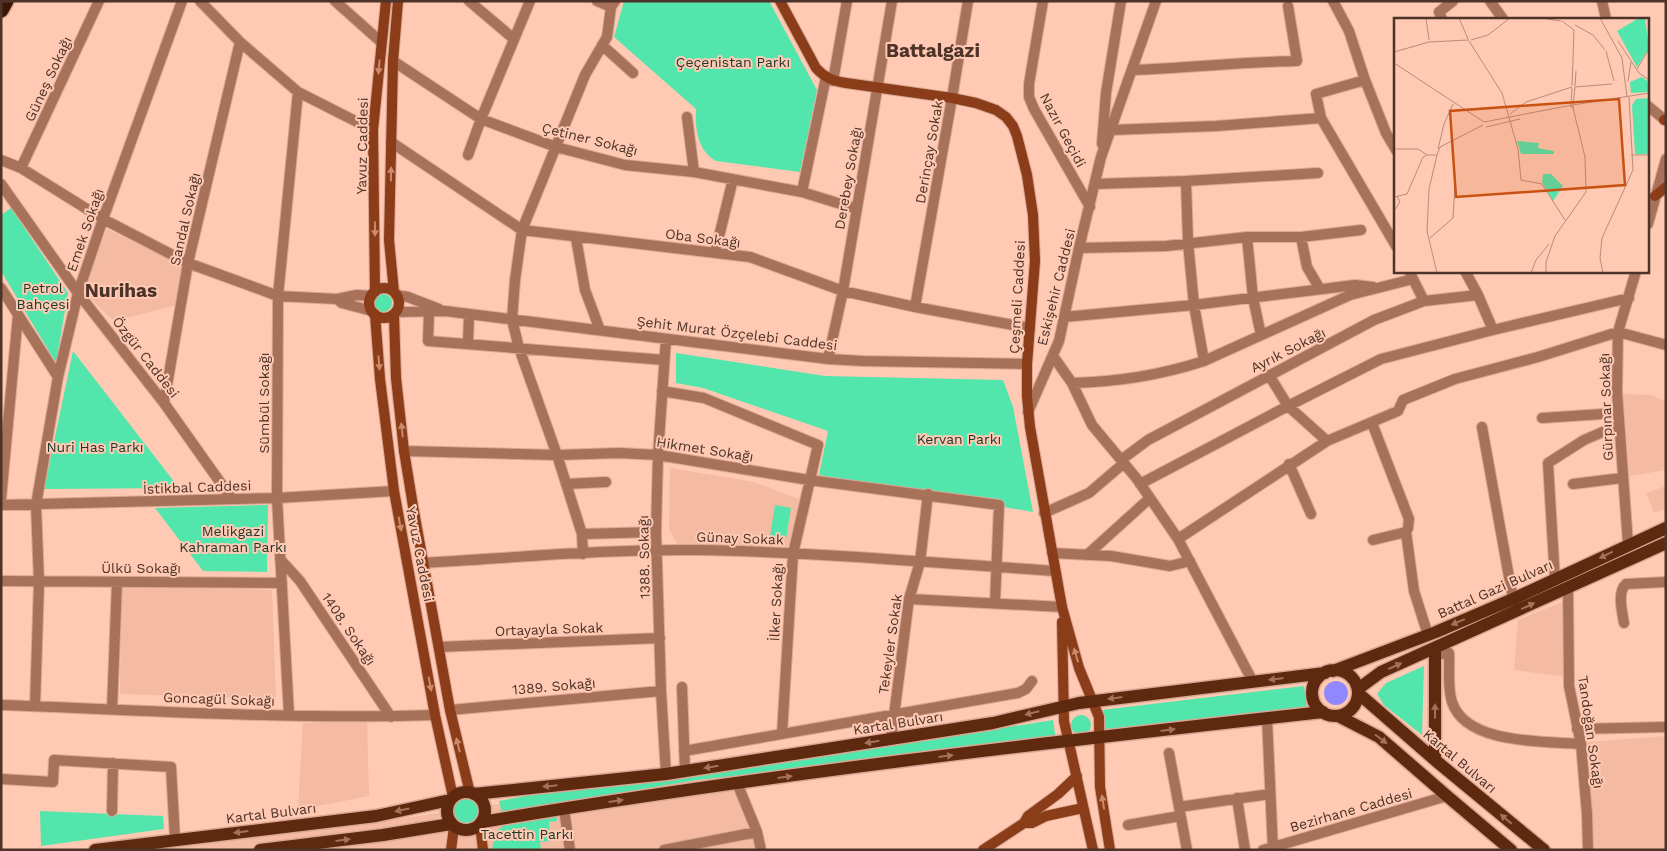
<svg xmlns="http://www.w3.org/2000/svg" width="1667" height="851" viewBox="0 0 1667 851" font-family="'Work Sans',sans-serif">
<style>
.built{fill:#f5baa2}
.green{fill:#52e6ad}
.water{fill:#8f88fe}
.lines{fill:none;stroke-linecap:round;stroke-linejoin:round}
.street-casing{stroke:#d8a894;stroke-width:12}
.secondary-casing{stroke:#d8a894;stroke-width:12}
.primary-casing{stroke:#d8a894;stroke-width:15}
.highway-casing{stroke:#d8a894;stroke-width:18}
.street{stroke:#a7715a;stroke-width:10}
.secondary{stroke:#8a3d18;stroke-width:10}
.primary{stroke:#5e290f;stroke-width:12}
.highway{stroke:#3d1604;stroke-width:15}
.oneway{fill:#ca8a6d}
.oneway2{fill:#a67159}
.labels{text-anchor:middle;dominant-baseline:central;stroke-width:4;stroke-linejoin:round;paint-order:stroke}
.park-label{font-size:14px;fill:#1c372b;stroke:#ffc9b3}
.street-label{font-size:14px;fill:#4d3328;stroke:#ffc9b3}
.district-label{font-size:19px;font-weight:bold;fill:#4d3328;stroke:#ffc9b3}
.inset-road{fill:none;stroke:#b88d7b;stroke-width:1}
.view{fill:#c95112;fill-opacity:0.15;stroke:#c95112;stroke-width:2.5}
.inset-edge{fill:none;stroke:#4d3328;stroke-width:2.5}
</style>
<rect width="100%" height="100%" fill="#ffc9b3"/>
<path class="built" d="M107,229L182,265L177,305L114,321L83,291Z
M1623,394L1652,395L1666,402V470L1629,476Z
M670,468L754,482L799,499L790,548L678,546L669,529Z
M1666,486V509L1654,513L1646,493Z
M121,586L272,590L276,699L120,694Z
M1565,601L1566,677L1514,670L1518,620Z
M367,720L369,796L298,810L303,723Z
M1666,736V850H1591L1586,745L1588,742Z
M737,768L762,843L763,850H142L378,822Z"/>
<path class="green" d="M624,1H769L817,90L800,172L716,161C697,150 695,128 696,109L614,37Z
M11,208L68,293L56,363L1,271V215Z
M374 303a9 9 0 1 1 18 0a9 9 0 1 1-18 0Z
M73,351L179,488L44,489Z
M676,353L825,376L1003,380L1013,407L1033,512L819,475L828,431L703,388L676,383Z
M268,505L267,572L203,571L155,508Z
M775,505L791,508L786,539L770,536Z
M1424,666L1422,735L1384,705L1377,694L1386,683Z
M1304,686L1307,709L1106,732L1101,710Z
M1071 725a10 10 0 1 1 20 0a10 10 0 1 1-20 0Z
M1053,720L1056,740L696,780L502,813L499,801L586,785L696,775L834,755Z
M453 811a13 13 0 1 1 26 0a13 13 0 1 1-26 0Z
M40,811L163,816L164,829L41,846Z
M556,812L557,821L549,822L550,841L540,842L541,850H492L495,832L506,824Z"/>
<path class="water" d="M1324 693a12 12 0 1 1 24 0a12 12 0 1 1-24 0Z"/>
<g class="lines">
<g class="street-casing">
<path id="street" d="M200,1L240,42L298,92L373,130
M335,1L381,42
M469,1L514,39
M597,1L611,7
M1043,1L1029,84V97L1034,109L1090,207
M1333,1L1349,31L1365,80L1386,133L1396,150
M1490,1L1503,19
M1602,1L1606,19
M1442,19L1439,12L1453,1
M602,45L633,73
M393,61L481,119L556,147L625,165L694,172L802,192L857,209
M1132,70C1187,68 1242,62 1297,61L1288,6
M1365,80L1316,94L1321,118L1396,246
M833,81L847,1
M1648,106L1666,121
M687,117L694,172
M1111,130L1216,126L1321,118
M391,142L522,230L750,257L843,291L915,307L1030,328
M1102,144L1106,93L1121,1
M468,155L481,119L530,1
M1,160L21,168L103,219L188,263L278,296L337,299L357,295L372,296
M21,168L99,1
M1,184L78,293L164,403L232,499
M1095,184L1186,181
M802,192L826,77
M1648,224L1666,159
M1247,237L1253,298L1261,335
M1301,237L1307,267L1320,289
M576,238L585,290L600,330
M1079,248L1166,246L1247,237H1301L1361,230
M715,253L733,179
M1409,271L1424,301
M1465,271L1478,295L1493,330
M1,288L58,377
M396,295L408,297L439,309
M337,299L342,303L372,311
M915,307L952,98L968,1
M396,312L445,311L828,359L863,361L1027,364
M429,312L428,341L664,360
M1064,317L1194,305L1355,285L1373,287
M666,339L658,455L656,532L661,691L666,774
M468,344L469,314
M1053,356L1072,383L1092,425L1137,479L1178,539L1253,682
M828,359L843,291L892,1
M1204,361L1194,305L1188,242L1186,181L1318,173
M1269,375L1288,406L1327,441
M1072,383C1116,382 1161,375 1204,361L1350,295L1413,279
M662,391L704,398L818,445L793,554L782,734
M164,403L188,263L240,42
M1028,412L1059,341L1079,248L1101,157L1156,1
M1542,418L1618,413
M1372,423L1409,519L1408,528L1406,532L1414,591L1428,635
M1482,427L1513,599
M404,451L557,455L619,453L658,455L809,480L999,505L995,603
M1121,460L1148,440L1374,320L1424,301L1478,295
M1289,464L1311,514
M566,484L606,482
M1140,484L1288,406L1381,359L1493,330L1629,298
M1573,484L1622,478
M1,499L18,315
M1,505L277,498L394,491
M1044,513L1089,493L1124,463
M582,534L656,532
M1178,539L1327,441L1398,411L1403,400L1455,379L1538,357L1618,332L1666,345
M1373,540L1406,532
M1628,544L1617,391L1618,332L1636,271
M1052,553L1111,556L1170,566L1190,561
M583,554L582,534L557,455L519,348L512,320L515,280L522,230L585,75L607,37L611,7L615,1
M1087,555L1150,498
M280,559L300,581L391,717
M423,563C514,558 605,549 696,550C815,552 936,563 1055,571
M1555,580L1548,463L1584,440L1619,425
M1,581L282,583
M1568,587L1569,686L1581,744L1587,814L1588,850
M909,599L1062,607
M1624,623C1622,611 1617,592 1626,584L1666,582
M439,647L660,638
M1435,655L1449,653C1450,668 1447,687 1452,702C1466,745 1545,741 1581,744
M682,687L685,771
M1,705C146,710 291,720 435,715
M35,706L39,582L36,505L58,377L78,293L103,219L182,1
M112,709L117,582
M450,710L661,691
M289,715L277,498L278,296L298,92
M1267,718L1273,850
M1577,729L1666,727
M891,739L909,599L920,562L928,494
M684,751L1018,693L1026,689L1032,681
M1169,753L1187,850
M1,779L53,782L54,760L171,767L175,839
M737,783L757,832L761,850
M1237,798L1245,850
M1179,807L1270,794
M564,809L570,850
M112,811L113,763
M1128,825L1180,816
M664,850L757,832
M1263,850L1447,796"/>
</g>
<g class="secondary-casing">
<path id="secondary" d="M780,1L816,68C825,78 833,81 846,83L952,98L976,103L996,110L1006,117L1013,126L1017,136L1027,175L1033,215L1035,261L1027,364V396L1030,427L1062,607L1079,668L1099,717L1100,787L1110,850
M1664,120H1666
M1655,196L1666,187
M369 303a15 15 0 1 1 30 0a15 15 0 1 1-30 0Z
M375,292L373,130L386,1
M394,292L389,240L393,61L398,1
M375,314L380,379L394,491L435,715L453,797
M394,315L396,378L404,451L413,506L450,710L470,793
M1062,622L1064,721L1093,850
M1024,823L1028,816L1058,794L1077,776
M480,825L483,850
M451,850L454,827
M983,850L1024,823H1032L1046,816L1083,808"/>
</g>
<g class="primary-casing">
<path id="primary" d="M1312 693a23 23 0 1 1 46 0a23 23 0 1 1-46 0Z
M1333,671L1436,632L1513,599L1666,528
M1358,689L1381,672L1666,543
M1358,693L1435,760L1544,850
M1338,716L1379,737L1447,796L1511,850
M1435,760V648
M447 811a19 19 0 1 1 38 0a19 19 0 1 1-38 0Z
M474,794L666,774L993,723L1079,703L1325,673
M482,822C760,775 1042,743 1323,712
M95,850L376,816L450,800
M260,850L383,835L451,824"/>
</g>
<g class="highway-casing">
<path id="highway" d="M1,10L6,1"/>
</g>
<use href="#street" class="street"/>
<use href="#secondary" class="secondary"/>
<use href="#primary" class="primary"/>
<use href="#highway" class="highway"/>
</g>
<defs><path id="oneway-solid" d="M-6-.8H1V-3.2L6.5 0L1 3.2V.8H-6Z" transform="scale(1.25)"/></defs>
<g class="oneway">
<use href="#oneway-solid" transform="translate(379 67) rotate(95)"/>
<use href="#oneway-solid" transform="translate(391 174) rotate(-89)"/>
<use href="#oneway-solid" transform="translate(375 229) rotate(89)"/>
<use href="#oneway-solid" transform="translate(379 363) rotate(85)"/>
<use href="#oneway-solid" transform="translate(402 430) rotate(-96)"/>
<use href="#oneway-solid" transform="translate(400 524) rotate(79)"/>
<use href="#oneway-solid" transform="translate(1076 655) rotate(-106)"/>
<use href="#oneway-solid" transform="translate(430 684) rotate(79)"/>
<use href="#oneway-solid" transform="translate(458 745) rotate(-104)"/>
<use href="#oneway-solid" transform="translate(1103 802) rotate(-99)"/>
</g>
<g class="oneway2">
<use href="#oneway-solid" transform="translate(1606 555) rotate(154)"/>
<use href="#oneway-solid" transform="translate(1528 606) rotate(-25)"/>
<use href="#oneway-solid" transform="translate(1458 622) rotate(157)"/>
<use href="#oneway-solid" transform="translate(1395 666) rotate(-24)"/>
<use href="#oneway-solid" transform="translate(1276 679) rotate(173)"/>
<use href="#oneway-solid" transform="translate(1115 698) rotate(173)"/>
<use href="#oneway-solid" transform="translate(1435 711) rotate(-90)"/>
<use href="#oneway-solid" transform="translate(1032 713) rotate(166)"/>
<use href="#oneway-solid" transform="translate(1168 730) rotate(-7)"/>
<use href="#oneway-solid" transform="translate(1381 739) rotate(37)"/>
<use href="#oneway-solid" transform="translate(872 742) rotate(171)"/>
<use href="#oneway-solid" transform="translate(946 756) rotate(-7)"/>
<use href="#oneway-solid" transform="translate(711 767) rotate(171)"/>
<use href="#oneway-solid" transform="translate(785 777) rotate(-7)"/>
<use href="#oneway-solid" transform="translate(550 786) rotate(174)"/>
<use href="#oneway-solid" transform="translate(616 801) rotate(-8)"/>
<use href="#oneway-solid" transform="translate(402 810) rotate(168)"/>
<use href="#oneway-solid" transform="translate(1506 819) rotate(-140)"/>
<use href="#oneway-solid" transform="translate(241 832) rotate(173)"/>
<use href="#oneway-solid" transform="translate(343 840) rotate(-7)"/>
</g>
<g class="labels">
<g class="park-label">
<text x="733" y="62">Çeçenistan Parkı</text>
<text x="43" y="288">Petrol<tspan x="43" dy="16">Bahçesi</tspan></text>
<text x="959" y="439">Kervan Parkı</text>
<text x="95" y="447">Nuri Has Parkı</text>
<text x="233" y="531">Melikgazi<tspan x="233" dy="16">Kahraman Parkı</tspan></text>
<text x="527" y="834">Tacettin Parkı</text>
</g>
<g class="street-label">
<text transform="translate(48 79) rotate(-65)">Güneş Sokağı</text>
<text transform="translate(1063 130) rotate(62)">Nazır Geçidi</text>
<text transform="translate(590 139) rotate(14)">Çetiner Sokağı</text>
<text transform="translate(362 146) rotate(-89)">Yavuz Caddesi</text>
<text transform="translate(929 152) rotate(-80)">Derinçay Sokak</text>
<text transform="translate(848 178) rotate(-80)">Derebey Sokağı</text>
<text transform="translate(185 219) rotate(-77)">Sandal Sokağı</text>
<text transform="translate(85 230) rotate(-71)">Emek Sokağı</text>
<text transform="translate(703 238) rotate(7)">Oba Sokağı</text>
<text transform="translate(1056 287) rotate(-76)">Eskişehir Caddesi</text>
<text transform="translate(1017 297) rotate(-87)">Çeşmeli Caddesi</text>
<text transform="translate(737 333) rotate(7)">Şehit Murat Özçelebi Caddesi</text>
<text transform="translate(1288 350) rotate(-27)">Ayrık Sokağı</text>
<text transform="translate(146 357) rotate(52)">Özgür Caddesi</text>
<text transform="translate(264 403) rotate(-90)">Sümbül Sokağı</text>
<text transform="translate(1606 407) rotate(-92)">Gürpınar Sokağı</text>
<text transform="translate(705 449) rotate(9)">Hikmet Sokağı</text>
<text transform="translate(197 487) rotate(-2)">İstikbal Caddesi</text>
<text transform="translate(740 538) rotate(2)">Günay Sokak</text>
<text transform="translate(420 554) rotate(79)">Yavuz Caddesi</text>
<text transform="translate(644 557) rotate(-91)">1388. Sokağı</text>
<text x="141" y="568">Ülkü Sokağı</text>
<text transform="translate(1495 589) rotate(-24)">Battal Gazi Bulvarı</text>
<text transform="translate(776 602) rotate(-87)">İlker Sokağı</text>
<text transform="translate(349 629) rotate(56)">1408. Sokağı</text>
<text transform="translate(549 629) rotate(-2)">Ortayayla Sokak</text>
<text transform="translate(890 644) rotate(-82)">Tekeyler Sokak</text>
<text transform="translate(554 686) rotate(-5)">1389. Sokağı</text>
<text transform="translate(219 699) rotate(2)">Goncagül Sokağı</text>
<text transform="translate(898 723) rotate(-9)">Kartal Bulvarı</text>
<text transform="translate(1591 732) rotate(82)">Tandoğan Sokağı</text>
<text transform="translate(1460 761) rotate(40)">Kartal Bulvarı</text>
<text transform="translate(1351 810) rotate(-16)">Bezirhane Caddesi</text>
<text transform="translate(271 813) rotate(-7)">Kartal Bulvarı</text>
</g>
<g class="district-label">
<text x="933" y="50">Battalgazi</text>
<text x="121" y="290">Nurihas</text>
</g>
</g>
<g transform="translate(1394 18)">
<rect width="255" height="255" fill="#ffc9b3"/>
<path d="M245,0H251L255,30L243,49L223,13ZM248,59L255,64V74L237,75L236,64ZM255,80V136H241L238,87L242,81ZM123,123L145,125L144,130L160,133V136H127ZM149,156H157L169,168L159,183L148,164Z" fill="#52e6ad"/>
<path class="inset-road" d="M32,0L35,22M65,0L74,21M147,0L167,3M206,0L228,40L233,79M168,3L180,12L178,68M181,7L199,17L211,32M77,22L94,17L116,0M75,23L108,75L124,131L127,162L148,166L171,202M224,23L245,55L255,62M212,33L220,63M0,34L35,24L75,22M0,45L90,104L178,87L180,90L176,88M243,51L255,31M234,63L237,44M181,68L182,53M181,69L218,66M177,87L178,70M179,87L181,69M179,87L255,75M116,96L132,84L178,69M92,109L126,101M0,131H24L33,137H43M44,131L50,106L59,86M237,137H255M0,179L13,176L29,139L33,137M0,193L6,184L3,178M36,220L59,200L61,166M43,255L33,213L35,171L43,137L46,129L89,107M137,255L142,242L155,226M152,255V244L161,218L192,174L191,139L179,90M209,255L206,240L208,220L239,152L235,79"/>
<path class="view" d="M225,81L231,167L62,179L56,93Z"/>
<rect width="255" height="255" class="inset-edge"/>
</g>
<rect width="1667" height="851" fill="none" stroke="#4d3328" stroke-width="5"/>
</svg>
